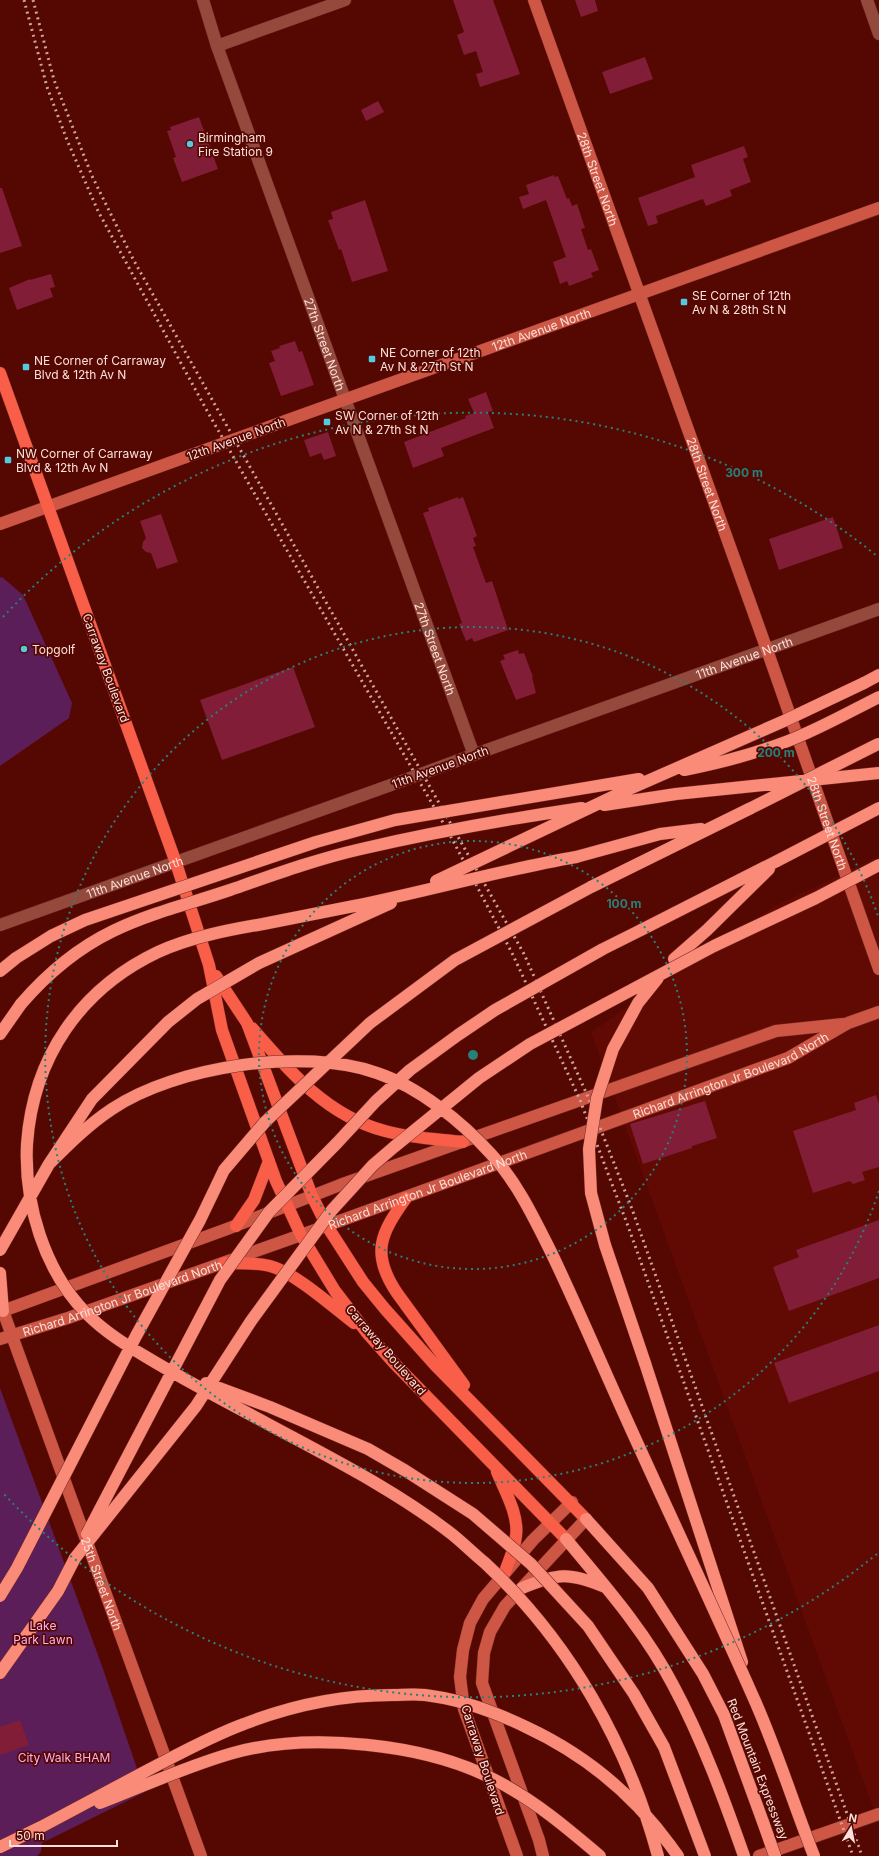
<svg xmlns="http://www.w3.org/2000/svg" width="879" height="1856" viewBox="0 0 879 1856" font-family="Inter,sans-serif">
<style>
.built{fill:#610a03}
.green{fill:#5c1e58}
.building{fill:#811d37}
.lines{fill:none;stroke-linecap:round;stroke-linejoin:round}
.street-casing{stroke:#702a25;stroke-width:13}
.secondary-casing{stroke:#702a25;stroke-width:13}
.primary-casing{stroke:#702a25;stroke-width:13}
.highway-casing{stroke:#702a25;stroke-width:13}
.street{stroke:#94493d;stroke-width:12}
.secondary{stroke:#cd5644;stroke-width:12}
.primary{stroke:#f95e48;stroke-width:12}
.highway{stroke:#f98b78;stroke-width:12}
.rail{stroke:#cda39d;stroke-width:3;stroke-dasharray:2 4;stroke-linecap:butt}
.street-bridge-casing{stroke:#702a25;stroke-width:13;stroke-linecap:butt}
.secondary-bridge-casing{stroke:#702a25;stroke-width:13;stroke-linecap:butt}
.highway-bridge-casing{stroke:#702a25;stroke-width:13;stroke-linecap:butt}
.street-bridge{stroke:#94493d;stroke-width:12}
.secondary-bridge{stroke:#cd5644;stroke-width:12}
.highway-bridge{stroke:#f98b78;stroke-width:12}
.ring{fill:none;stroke:#278179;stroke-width:2;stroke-dasharray:2 4}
.poi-dot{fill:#54cade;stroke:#550702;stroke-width:1.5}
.labels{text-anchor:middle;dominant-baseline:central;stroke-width:3.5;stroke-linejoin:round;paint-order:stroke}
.poi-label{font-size:12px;fill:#fde0da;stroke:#550702;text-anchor:start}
.street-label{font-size:12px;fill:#fde0da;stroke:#550702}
.park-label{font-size:12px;fill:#f9b0f1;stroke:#550702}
.centre{fill:#278179;stroke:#550702;stroke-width:2}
.ring-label{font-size:12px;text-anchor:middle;font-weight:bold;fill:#278179;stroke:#550702;stroke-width:3.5;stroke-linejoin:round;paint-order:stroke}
</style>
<rect width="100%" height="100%" fill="#550702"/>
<path class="built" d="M879,856V1824L591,1032L773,907Z"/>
<path class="green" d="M2,577L23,595L72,703L69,718L0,766V578Z
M0,1388L102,1666L145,1792L42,1843L41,1852L37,1856H0Z"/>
<path class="building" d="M453,0H493L520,74L480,87L476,74L483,72L476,51L464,55L457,35L464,32Z
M575,0H595L598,11L581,17Z
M645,57L653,79L610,94L602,72Z
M378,101L384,112L366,121L361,110Z
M199,117L218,169L182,182L173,158L176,157L167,131L171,130L170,127Z
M744,146L748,157L743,159L751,182L730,190L732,196L706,206L703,199L656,216L658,223L648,226L638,198L695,177L691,165Z
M554,175V177L558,176L567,199L569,198L572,206L577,204L585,228L581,229L588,250L591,249L599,270L591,273L593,277L569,286L567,281L560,284L553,262L566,257L546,200L523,209L519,197L529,194L526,185Z
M0,188H2L22,246L0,253Z
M365,200L388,271L352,282L341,249L339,250L328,220L333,219L331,212Z
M51,274L55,287L50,288L53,297L17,310L9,288L30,279V280Z
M295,341L299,352L302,351L314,385L281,396L269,363L275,361L271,351L280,348L279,346Z
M486,392L493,411L488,412L494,428L441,448L444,456L413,468L404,442L466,418L465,416L474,413L468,399Z
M328,432L336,456L324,460L321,453L310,457L304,440Z
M458,497V499L463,497L477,536L473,538L476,546L473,547L486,583L492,581L508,630L474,642L472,638L466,641L459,624L462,623L423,513L429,511L428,508Z
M161,514L178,562L157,569L151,553L146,552L142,548L143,542L146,538L140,521Z
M833,517L843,548L779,570L769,539Z
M518,650L519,654L524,653L533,677H532L536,693L516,700L500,661L505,659L503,655Z
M293,667L315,727L222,760L200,700Z
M876,1095L879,1104V1167L862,1172L865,1180L853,1184L850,1181L813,1193L793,1131L856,1110L854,1103Z
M705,1101L717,1138L692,1146V1148L643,1164L630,1124Z
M879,1220V1278L789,1311L773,1267L799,1257L796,1250Z
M879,1325V1371L789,1403L774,1363Z
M20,1720L29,1745L0,1755V1727Z"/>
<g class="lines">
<g class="street-casing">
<g id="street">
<path id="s1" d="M203,0L217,46L474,755"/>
<path d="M867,0L879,34"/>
<path d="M217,46L345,0"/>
<path id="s2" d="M459,760L879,609"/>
<path id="s3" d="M0,925L402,781"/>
</g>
</g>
<g class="secondary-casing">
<g id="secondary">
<path id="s4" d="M534,0L767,650L879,969"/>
<path id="s5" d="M288,420L879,208"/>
<path d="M0,524L208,449"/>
<path id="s6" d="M3,1311L201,1856"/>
<path d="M0,1312L227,1229L340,1185L776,1031L843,1024"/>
<path id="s7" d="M0,1339L68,1318L301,1235L788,1058L848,1023L879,1012"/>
<path d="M517,1856L464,1709L460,1677L463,1650L470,1623L483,1599L533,1540L572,1502"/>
<path d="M543,1856L539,1840L482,1683L484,1653L490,1632L505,1606L586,1519"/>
<path d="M759,1856L879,1814"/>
</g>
</g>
<g class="primary-casing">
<path id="primary" d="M0,373L176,863L209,965L222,1030L276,1181L301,1235L335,1291L368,1334L394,1363L566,1539
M216,976L247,1023L312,1196L327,1226L363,1282L385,1309L435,1365L586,1519
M252,1028C289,1071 327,1116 385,1131C410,1138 437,1139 463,1142
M406,1198C381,1233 370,1253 397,1293L464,1385
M236,1226L254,1200L269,1161
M224,1263C240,1264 255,1262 270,1266C294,1272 333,1307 354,1323
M497,1472C505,1491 519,1515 516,1536C515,1548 509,1560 505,1572"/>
</g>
<g class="highway-casing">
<path id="highway" d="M864,683L879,675
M576,857L660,834L701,829
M591,887L751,808
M641,930L777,861
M674,959L707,930L769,869
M0,971L16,958
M0,1034L21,1004
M0,1273L3,1311
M645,1363L742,1662
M586,1519L648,1588L703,1674L724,1715L763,1822
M566,1539C605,1586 645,1631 673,1685C702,1739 724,1799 744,1856
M522,1588C558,1573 569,1572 605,1587
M0,1673L58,1591L75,1558
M670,1845L678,1856
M0,1847L41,1827"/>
</g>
<use href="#street" class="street"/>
<use href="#secondary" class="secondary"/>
<use href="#primary" class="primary"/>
<use href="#highway" class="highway"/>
<path class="rail" d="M24,0L47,87L67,140L98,211L206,409L450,835L513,955L580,1100L628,1226L853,1856
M33,0L54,80L92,176L133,259L524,954L588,1097L632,1209L862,1856"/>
<g class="street-bridge-casing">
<path id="street-bridge" d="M402,781L459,760"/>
</g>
<g class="secondary-bridge-casing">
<path id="secondary-bridge" d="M208,449L288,420"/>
</g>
<g class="highway-bridge-casing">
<path id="highway-bridge" d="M684,770C720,763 754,754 788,741C819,729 849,712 879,697
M604,805L676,794L879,773
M751,808L878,744
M576,857C501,870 428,891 354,906C324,912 294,918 263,924C228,930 191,937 158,952C80,989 33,1058 27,1144C24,1203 44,1271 87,1314C105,1332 126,1345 148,1358C186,1381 227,1402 266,1423C329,1457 397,1491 453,1535C464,1544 474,1554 485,1563C570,1642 628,1745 658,1856
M777,861L879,808
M436,881L627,790L784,721L864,683
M16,958L51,936L85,920L316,842L395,820L639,779
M21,1004C46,975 78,948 113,931C150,913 192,903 230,890C273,875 317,859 361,849C434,832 508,819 582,808
M49,1164C69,1144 88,1125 112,1109C176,1066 304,1047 377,1073C419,1087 462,1122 491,1154C517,1182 534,1218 551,1252C574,1300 595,1349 617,1398C662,1499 710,1599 755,1701C777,1751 794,1805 814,1856
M0,1250L49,1164L92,1099L168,1022L197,999L259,963L391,903
M645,1363L605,1245L591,1193L589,1149L597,1098L613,1049L638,1003L658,978
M206,1383L270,1407L368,1449L406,1471L473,1514L531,1564L588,1626L634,1694L664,1747L705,1856
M87,1534L220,1280L269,1212L337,1143L376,1101L410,1070L458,1035L495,1010L603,949L641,930
M75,1558L196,1406L251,1321L332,1210L373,1165L394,1147L479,1078L530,1044L714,946L816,898L879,865
M0,1596L17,1568L136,1336L200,1220L224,1170L265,1122L370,1023L455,960L591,887
M100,1803C144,1786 187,1766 233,1753C309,1732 425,1743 495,1780C534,1800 567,1828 600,1856
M763,1822L775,1856
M41,1827C77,1808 112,1789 148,1770C179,1754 211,1736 244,1724C290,1706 343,1695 393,1695C403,1695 414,1694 425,1695C459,1699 495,1712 526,1727C584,1754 632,1793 670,1845"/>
</g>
<use href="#street-bridge" class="street-bridge"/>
<use href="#secondary-bridge" class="secondary-bridge"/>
<use href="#highway-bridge" class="highway-bridge"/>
</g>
<g class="ring">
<circle cx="473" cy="1055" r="214"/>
<path d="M879 1191A428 428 0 1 1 879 919"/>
<path d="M877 1554A642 642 0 0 1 3 1493M3 617A642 642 0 0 1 877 556"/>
</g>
<g class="poi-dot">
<circle cx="190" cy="144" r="4"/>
<rect x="680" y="298" width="8" height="8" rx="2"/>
<rect x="368" y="355" width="8" height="8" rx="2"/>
<rect x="22" y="363" width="8" height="8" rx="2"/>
<rect x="323" y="418" width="8" height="8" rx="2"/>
<rect x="4" y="456" width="8" height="8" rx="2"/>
<circle cx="24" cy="649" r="4"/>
</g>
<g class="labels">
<g class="poi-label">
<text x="198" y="137">Birmingham<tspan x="198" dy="14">Fire Station 9</tspan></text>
<text x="692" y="295">SE Corner of 12th<tspan x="692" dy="14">Av N &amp; 28th St N</tspan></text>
<text x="380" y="352">NE Corner of 12th<tspan x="380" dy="14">Av N &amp; 27th St N</tspan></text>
<text x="34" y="360">NE Corner of Carraway<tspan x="34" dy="14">Blvd &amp; 12th Av N</tspan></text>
<text x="335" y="415">SW Corner of 12th<tspan x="335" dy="14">Av N &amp; 27th St N</tspan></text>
<text x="16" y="453">NW Corner of Carraway<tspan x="16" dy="14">Blvd &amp; 12th Av N</tspan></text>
<text x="32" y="649">Topgolf</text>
</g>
<g class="street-label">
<text stroke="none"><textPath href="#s4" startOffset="190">28th Street North</textPath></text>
<text stroke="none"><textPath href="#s5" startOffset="269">12th Avenue North</textPath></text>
<text stroke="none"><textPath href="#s1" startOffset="365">27th Street North</textPath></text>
<text transform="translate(236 439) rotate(-20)">12th Avenue North</text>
<text stroke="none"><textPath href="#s4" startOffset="514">28th Street North</textPath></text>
<text stroke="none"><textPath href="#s1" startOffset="689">27th Street North</textPath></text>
<text stroke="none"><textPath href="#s2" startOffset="303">11th Avenue North</textPath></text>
<text transform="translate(106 668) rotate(70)">Carraway Boulevard</text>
<text transform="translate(440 767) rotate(-20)">11th Avenue North</text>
<text stroke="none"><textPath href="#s4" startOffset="874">28th Street North</textPath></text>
<text stroke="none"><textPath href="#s3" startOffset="143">11th Avenue North</textPath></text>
<text stroke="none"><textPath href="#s7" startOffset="777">Richard Arrington Jr Boulevard North</textPath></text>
<text stroke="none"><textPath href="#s7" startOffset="453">Richard Arrington Jr Boulevard North</textPath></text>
<text stroke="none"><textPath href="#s7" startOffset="129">Richard Arrington Jr Boulevard North</textPath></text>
<text transform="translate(386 1350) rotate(49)">Carraway Boulevard</text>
<text stroke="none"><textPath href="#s6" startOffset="290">25th Street North</textPath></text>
<text transform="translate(483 1760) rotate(72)">Carraway Boulevard</text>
<text transform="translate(758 1769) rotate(69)">Red Mountain Expressway</text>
</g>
<g class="park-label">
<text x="43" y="1625">Lake<tspan x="43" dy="14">Park Lawn</tspan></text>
<text x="64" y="1757">City Walk BHAM</text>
</g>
</g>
<circle cx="473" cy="1055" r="6" class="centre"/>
<g class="ring-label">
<text x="744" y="477">300 m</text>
<text x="776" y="757">200 m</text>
<text x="624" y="908">100 m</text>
</g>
<g transform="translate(851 1828) rotate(10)" stroke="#550702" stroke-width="3" paint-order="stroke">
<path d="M0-3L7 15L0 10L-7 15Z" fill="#fde0da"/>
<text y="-6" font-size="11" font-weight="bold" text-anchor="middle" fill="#fde0da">N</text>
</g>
<path d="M10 1840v6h107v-6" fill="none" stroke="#fde0da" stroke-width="2"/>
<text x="16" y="1840" font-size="12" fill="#fde0da" stroke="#550702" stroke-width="3" paint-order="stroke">50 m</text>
</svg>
